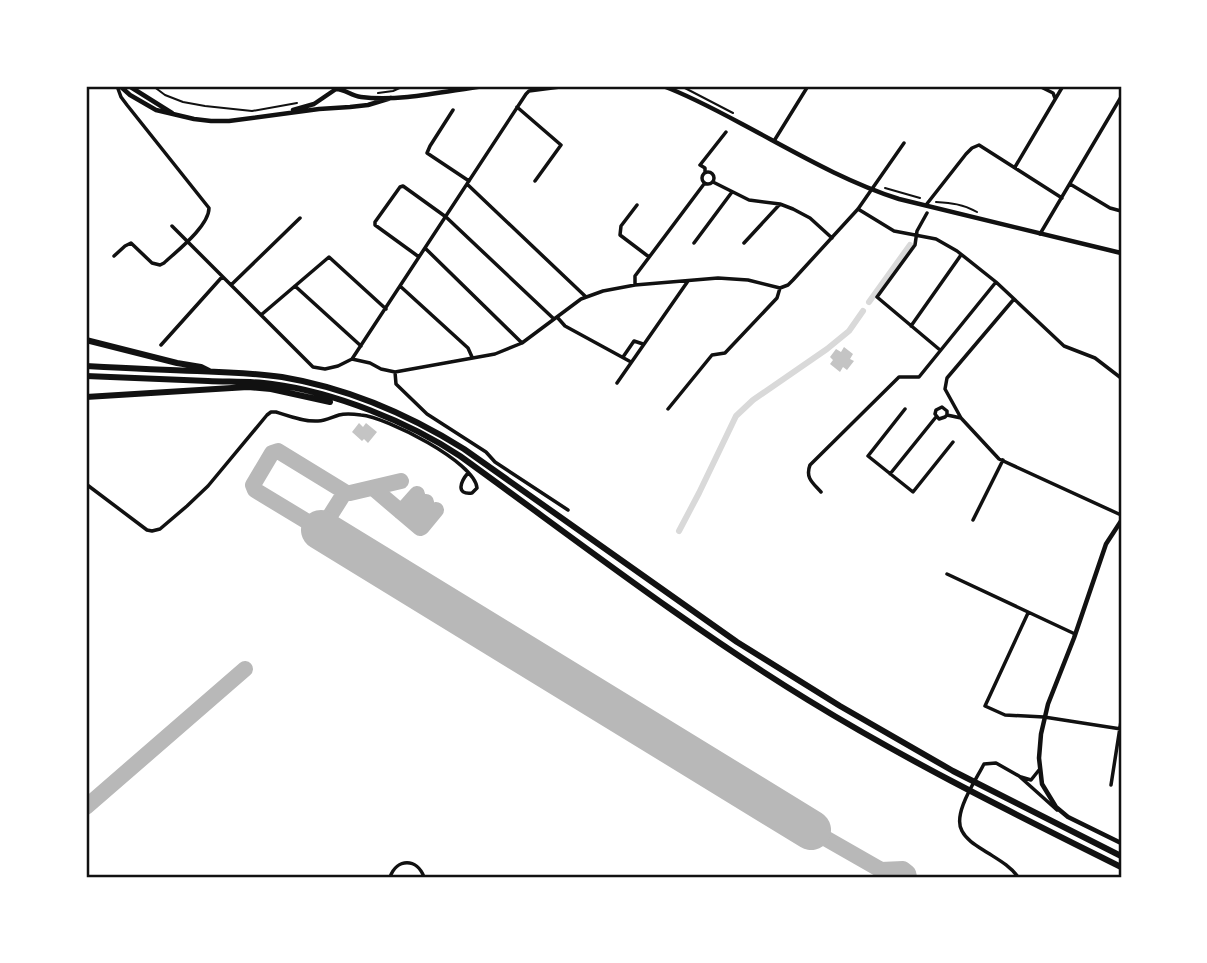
<svg xmlns="http://www.w3.org/2000/svg" width="1207" height="963" viewBox="0 0 1207 963" font-family="Lato,sans-serif">
<style>
.lines{fill:none;stroke-linecap:round;stroke-linejoin:round}
.canal{stroke:#d9d9d9;stroke-width:6}
.taxiway{stroke:#b8b8b8;stroke-width:16}
.runway{stroke:#b8b8b8;stroke-width:40}
.building{fill:#c4c4c4}
.path{stroke:#111;stroke-width:2}
.minor{stroke:#111;stroke-width:3.5}
.tertiary{stroke:#111;stroke-width:4.5}
.trunk{stroke:#111;stroke-width:6}
.neatline{fill:none;stroke:#111;stroke-width:2.5}
</style>
<rect width="100%" height="100%" fill="#fff"/>
<g class="lines">
<path class="canal" d="M869,302L910,245
M679,531L699,493L736,416L753,400L827,349L849,331L863,311"/>
<path class="taxiway" d="M373,488L420,528L422,527L436,510
M345,492L321,530L255,490L253,485L272,453L278,451L345,492L350,493L401,481
M401,512L417,494
M410,519H412L426,502
M86,807L245,669
M811,830L881,870L890,877
M881,870L903,869L908,873L909,877"/>
<path class="runway" d="M321,530L811,830"/>
</g>
<path class="building" d="M844,347L853,354L850,359L854,361L847,370L843,367L840,372L830,364L833,360L830,357L836,349L841,352Z
M359,423L363,427L366,423L377,432L368,443L364,439L362,441L352,432Z"/>
<g class="lines">
<path class="path" d="M153,86L165,95L183,102L205,106L252,111L297,103
M426,86H447
M681,86L733,113
M378,93L393,91L404,86
M885,188L920,198
M936,202C951,203 963,204 977,212"/>
<path class="minor" d="M1039,86L1053,93L1055,98
M517,107L561,145L535,181
M453,110L430,146L427,153L469,181
M774,141L808,86
M1015,167L1063,86
M702 178a6 6 0 1 1 12 0a6 6 0 1 1-12 0Z
M705,173V168L700,165L726,132
M713,182L749,200L780,204L793,209L810,218L832,238
M467,184L585,296
M1070,184L1110,208L1121,211
M637,205L621,226L620,235L649,257
M926,205L966,154L972,148L979,145L1062,198
M858,209L894,231L936,239L957,251L996,282L1064,346L1095,358L1121,378
M927,213L917,231L915,245L877,297L940,350
M172,226L313,367L325,369L338,366L352,359L370,363L381,369L395,372L495,354L522,343L581,299L603,291L635,285L718,278L748,280L780,288L788,285L793,280L858,209L904,143
M1040,234L1121,97
M694,243L732,192
M744,243L780,204
M426,249L522,343
M114,256L125,246L131,243L152,263L160,265L164,263C177,251 209,226 209,208L127,105L121,97L117,86
M419,257L375,225V222L400,187L403,186L446,217L554,319
M231,285L300,218
M635,285V276L704,184
M295,286L361,346
M400,286L468,348L472,357
M1014,299L947,378L945,389L961,418L999,459L1121,515
M261,315L329,257L386,309
M557,317L565,326L631,362
M911,326L961,255
M161,345L222,277
M623,357L634,341L643,344
M352,359L526,94L529,91L568,86
M395,372L396,384L427,414L486,452L495,462L568,510
M617,383L688,281
M668,409L712,355L725,353L777,298L780,288
M905,409L868,456L913,492L953,442
M947,415V411L942,407L936,410L935,414L939,419L945,417L947,415L961,418
M890,474L936,417
M86,484L147,530L152,531L160,529L187,506L208,486L267,415L271,412H276C289,416 304,422 318,421C326,421 332,417 339,415C346,413 354,414 361,415C386,417 475,462 477,488L472,493C455,495 461,481 468,473
M821,492C813,483 805,478 810,465L899,377H919L996,282
M973,520L1003,460
M947,574L1075,634
M1028,613L985,706L1005,715L1044,717L1121,729
M1021,777L1031,780L1039,770
M1111,785L1121,721
M390,877C397,858 417,858 424,877
M1018,877C1010,866 999,860 988,853C979,847 967,841 962,831C952,814 976,780 984,764L996,763L1019,776L1057,810"/>
<path class="tertiary" d="M120,86L130,95L156,110L194,119L211,121H229L319,109L350,107L368,105L391,98
M129,86L172,113
M663,86C690,96 716,110 742,124C793,151 843,181 899,199L1121,253
M293,110L314,104L336,89C345,89 351,96 361,97C400,102 446,91 484,86
M1121,521L1106,544L1074,638L1048,704L1041,734L1039,758L1042,784L1056,807L1068,817L1121,843"/>
<path class="trunk" d="M86,340L177,363L201,367L209,371
M86,366C123,368 160,370 197,371C226,372 254,373 282,377C348,388 408,414 464,449L737,642L840,706L953,771L1121,856
M86,376C127,378 168,379 208,381C230,382 251,381 272,384C334,392 409,422 460,456C575,539 687,626 808,700C909,762 1015,814 1121,867
M86,397L248,387L271,389L330,402"/>
</g>
<rect width="1207" height="963" fill="none" stroke="#ffffff" stroke-width="175"/>
<rect x="88" y="88" width="1032" height="788" class="neatline"/>
</svg>
